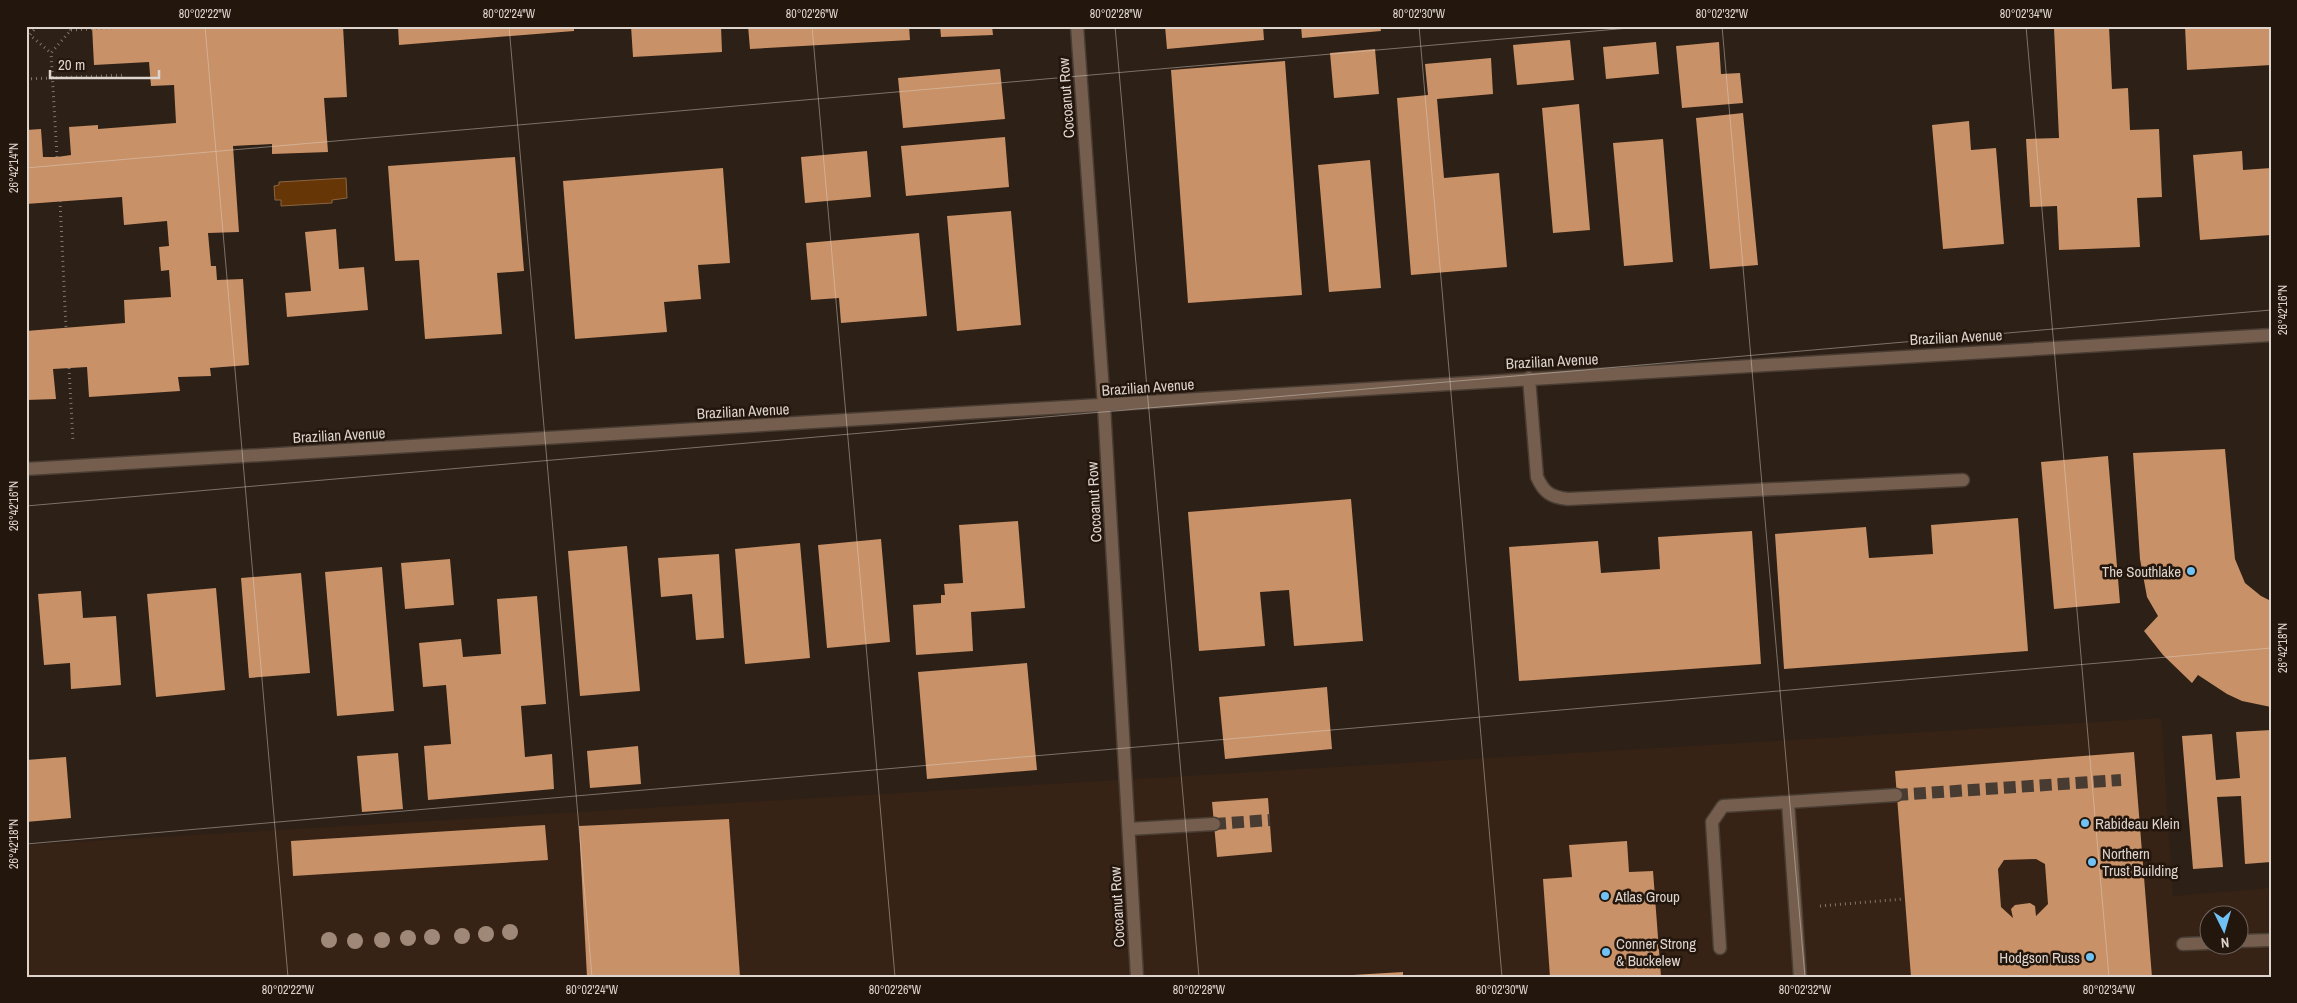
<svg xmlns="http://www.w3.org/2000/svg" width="2297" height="1003" viewBox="0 0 2297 1003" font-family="'Archivo Narrow',sans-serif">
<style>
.built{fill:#362315;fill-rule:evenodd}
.water{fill:#663606;stroke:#8a6542}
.building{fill:#c99167;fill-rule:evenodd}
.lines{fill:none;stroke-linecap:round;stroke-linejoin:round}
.minor-tunnel{stroke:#483b32;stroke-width:12;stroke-dasharray:12 6;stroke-linecap:butt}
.minor-casing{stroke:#493d33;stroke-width:15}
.path{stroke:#80746c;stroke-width:3;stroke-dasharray:1 4;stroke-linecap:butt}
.minor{stroke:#755e4d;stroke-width:12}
.tree{fill:#9f8877}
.ticks{fill:none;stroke:#ded4ce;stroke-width:1;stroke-opacity:0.45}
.poi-dot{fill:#70c2f4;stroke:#23160d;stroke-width:2}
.labels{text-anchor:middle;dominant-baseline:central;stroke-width:5;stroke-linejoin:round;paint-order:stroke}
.street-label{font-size:15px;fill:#ded4ce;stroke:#23160d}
.poi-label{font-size:15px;fill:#ded4ce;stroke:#23160d;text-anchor:start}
.neatline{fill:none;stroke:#ded4ce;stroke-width:2}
.ticks-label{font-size:12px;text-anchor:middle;fill:#ded4ce}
</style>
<rect width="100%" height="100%" fill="#2d2016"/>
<path class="built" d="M2161,718L2173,896L2271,888V977H26V845ZM2210,916H2240V946H2210Z"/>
<path class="water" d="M346,178L347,198L332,200V203L281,206V200H275L274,186L279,185V182Z"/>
<path class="building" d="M92,26H343L347,97L324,98L328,152L272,154V144L233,146L239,232L208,233L211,266H216L217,280L243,279L249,365L210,368L211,376L178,377L180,391L89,397L87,367L53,369L56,399L26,400V331L125,323L124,300L171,297L169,270L161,271L159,247L169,246L167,221L124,225L122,197L26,204V130L41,129L43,157H57L71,155L69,127L98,125V129L176,123L174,85L151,86L149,62L94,65Z
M398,26H574V31L399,45Z
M631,26H721L722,52L633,57Z
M748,26H909L910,40L750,49Z
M940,26H992L993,35L941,37Z
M1165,26H1263L1264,40L1167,49Z
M1301,26H1380L1381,31L1302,38Z
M2109,26L2112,89L2128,88L2130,130L2159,129L2162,197L2137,198L2140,247L2059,250L2057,206L2030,207L2026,139L2059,138L2054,28Z
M2185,26H2271V65L2187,70Z
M1570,40L1574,80L1517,85L1513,45Z
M1656,42L1659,74L1606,79L1603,47Z
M1719,42L1721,74L1740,73L1743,103L1682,108L1676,46Z
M1375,49L1379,94L1334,98L1330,53Z
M1491,58L1493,94L1437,99L1444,178L1499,173L1507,267L1411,275L1397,98L1428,95L1425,64Z
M1285,61L1302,295L1188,303L1171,70Z
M1000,69L1005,119L903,128L898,78Z
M1579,104L1590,230L1553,233L1542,108Z
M1743,113L1758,265L1710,269L1696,118Z
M1969,121L1971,150L1996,148L2004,244L1943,249L1932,125Z
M1005,137L1009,187L906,196L901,146Z
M1663,139L1673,262L1624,266L1613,143Z
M867,151L871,197L805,203L801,157Z
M2242,151L2243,170L2271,168V235L2200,240L2193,155Z
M515,157L524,271L497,273L502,334L425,339L419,260L395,261L388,166Z
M1370,160L1381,288L1329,292L1318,165Z
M723,168L730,263L698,265L701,299L664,302L667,332L575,339L563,181Z
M1011,211L1021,325L957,331L947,216Z
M336,229L339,269L364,267L368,310L287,317L285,293L311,291L305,232Z
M919,233L927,316L841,323L839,298L811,300L806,243Z
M2225,449L2235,559L2245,583L2261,596L2271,601V707L2242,701L2227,694L2198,675L2192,683L2163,655L2144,631L2158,616L2147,597L2140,559L2133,453Z
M2108,456L2120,603L2054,609L2041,462Z
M1351,499L1363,641L1294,646L1289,590L1260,592L1265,646L1199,651L1188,512Z
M2018,518L2028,651L1784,669L1775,534L1866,527L1869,558L1933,554L1931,525Z
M1018,521L1025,608L971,612L973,651L916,655L913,605L941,603V595H945L944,584L963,583L959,525Z
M1752,531L1761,664L1519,681L1509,547L1598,541L1601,573L1660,569L1658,537Z
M881,539L890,642L827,648L818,545Z
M800,543L810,658L745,664L735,549Z
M627,546L640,691L580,696L568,551Z
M719,554L724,638L696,640L692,594L661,597L658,558Z
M450,559L454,605L405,609L401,563Z
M382,567L394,711L337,716L325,572Z
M301,573L310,673L249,678L241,578Z
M216,588L225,690L156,697L147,594Z
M81,591L83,618L116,616L121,685L71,689L70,663L44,665L38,594Z
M537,596L546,704L521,706L525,757L552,754L554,789L428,800L424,746L451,744L446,685L423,687L419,643L461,639L463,657L501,654L497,599Z
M1027,663L1037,770L927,779L918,672Z
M1327,687L1332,749L1225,759L1219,697Z
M2271,730V862L2245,864L2241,796L2217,797L2223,867L2193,869L2182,736L2212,734L2216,780L2240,778L2236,732Z
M638,746L641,784L590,788L587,751Z
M2134,752L2152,977H1911L1895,771ZM2036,859L2045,864L2048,904L2036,916L2035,906L2030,903L2015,905L2011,909L2013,918L2001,907L1998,869L2004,860Z
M398,753L403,809L362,812L357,756Z
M66,757L71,818L26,822V760Z
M1268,798L1272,852L1217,857L1212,802Z
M729,819L740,977H587L579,826Z
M545,825L548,860L293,876L291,841Z
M1627,841L1629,872L1653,871L1661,977H1550L1543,879L1572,877L1569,845Z
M1403,972V977H1353V975Z"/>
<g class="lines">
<path class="minor-tunnel" d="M1896,795L2121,780
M1214,824L1270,820"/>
<g class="minor-casing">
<path id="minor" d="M1077,26L1104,406L1137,977
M1529,378L1537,477C1544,493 1551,497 1568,499L1963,480
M26,469L2271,335
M1129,829L1214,824
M2240,941L2271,940
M2183,944L2210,943
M1720,948L1712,822L1723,806L1788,802
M1800,977L1788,802L1896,795"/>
</g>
<path class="path" d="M37,26L30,35L51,53
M71,30L123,27
M26,79L126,75
M57,157L51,53L71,30L66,26
M60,201L66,328
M69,368L73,441
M1820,906L1904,899"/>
<use href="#minor" class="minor"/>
</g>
<g class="tree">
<circle cx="510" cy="932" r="8"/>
<circle cx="486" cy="934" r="8"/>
<circle cx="462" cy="936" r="8"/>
<circle cx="432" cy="937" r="8"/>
<circle cx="408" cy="938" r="8"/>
<circle cx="329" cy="940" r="8"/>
<circle cx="382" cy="940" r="8"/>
<circle cx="355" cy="941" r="8"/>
</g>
<path class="ticks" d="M205,26L288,977M509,26L592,977M812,26L895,977M1115,26L1199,977M1419,26L1502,977M1722,26L1805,977M2026,26L2109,977M26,168L1652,26M26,506L2271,310M26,844L2271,648"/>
<g class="poi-dot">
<circle cx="2191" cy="571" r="5"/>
<circle cx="2085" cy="823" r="5"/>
<circle cx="2092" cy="862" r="5"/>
<circle cx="1605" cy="896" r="5"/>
<circle cx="1606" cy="952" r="5"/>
<circle cx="2090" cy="957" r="5"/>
</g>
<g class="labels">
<g class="street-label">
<text transform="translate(1066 98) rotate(-94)">Cocoanut Row</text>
<text transform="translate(1956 337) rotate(-3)">Brazilian Avenue</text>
<text transform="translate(1552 361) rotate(-3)">Brazilian Avenue</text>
<text transform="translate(1148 387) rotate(-4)">Brazilian Avenue</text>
<text transform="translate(743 411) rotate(-3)">Brazilian Avenue</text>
<text transform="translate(339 435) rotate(-3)">Brazilian Avenue</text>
<text transform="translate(1094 502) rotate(-93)">Cocoanut Row</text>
<text transform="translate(1117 907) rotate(-93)">Cocoanut Row</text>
</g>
<g class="poi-label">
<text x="2181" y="571" text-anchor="end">The Southlake</text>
<text x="2095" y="823">Rabideau Klein</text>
<text x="2102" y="853">Northern<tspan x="2102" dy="17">Trust Building</tspan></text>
<text x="1615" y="896">Atlas Group</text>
<text x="1616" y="943">Conner Strong<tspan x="1616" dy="17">&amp; Buckelew</tspan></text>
<text x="2080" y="957" text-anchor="end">Hodgson Russ</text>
</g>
</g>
<rect width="2297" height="1003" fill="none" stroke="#23160d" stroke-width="55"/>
<g transform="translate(2224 930) rotate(175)"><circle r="24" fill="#23160d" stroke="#6e625a"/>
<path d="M0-4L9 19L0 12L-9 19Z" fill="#70c2f4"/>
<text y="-8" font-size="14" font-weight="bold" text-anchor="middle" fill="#ded4ce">N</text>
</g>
<path d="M50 70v8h109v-8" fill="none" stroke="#ded4ce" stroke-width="2.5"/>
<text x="58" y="70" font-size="15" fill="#ded4ce" stroke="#23160d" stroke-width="4" paint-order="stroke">20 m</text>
<rect x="28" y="28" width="2242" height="948" class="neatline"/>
<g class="ticks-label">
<text x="205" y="18">80°02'22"W</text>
<text x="509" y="18">80°02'24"W</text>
<text x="812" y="18">80°02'26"W</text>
<text x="1116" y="18">80°02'28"W</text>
<text x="1419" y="18">80°02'30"W</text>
<text x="1722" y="18">80°02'32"W</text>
<text x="2026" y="18">80°02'34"W</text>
<text transform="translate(14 168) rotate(-90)" y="4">26°42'14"N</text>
<text transform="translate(2283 310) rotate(-90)" y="4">26°42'16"N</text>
<text transform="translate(14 506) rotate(-90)" y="4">26°42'16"N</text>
<text transform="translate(2283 648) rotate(-90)" y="4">26°42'18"N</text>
<text transform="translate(14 844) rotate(-90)" y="4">26°42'18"N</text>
<text x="288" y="994">80°02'22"W</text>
<text x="592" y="994">80°02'24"W</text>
<text x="895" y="994">80°02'26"W</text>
<text x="1199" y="994">80°02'28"W</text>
<text x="1502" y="994">80°02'30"W</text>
<text x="1805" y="994">80°02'32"W</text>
<text x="2109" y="994">80°02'34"W</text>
</g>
</svg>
